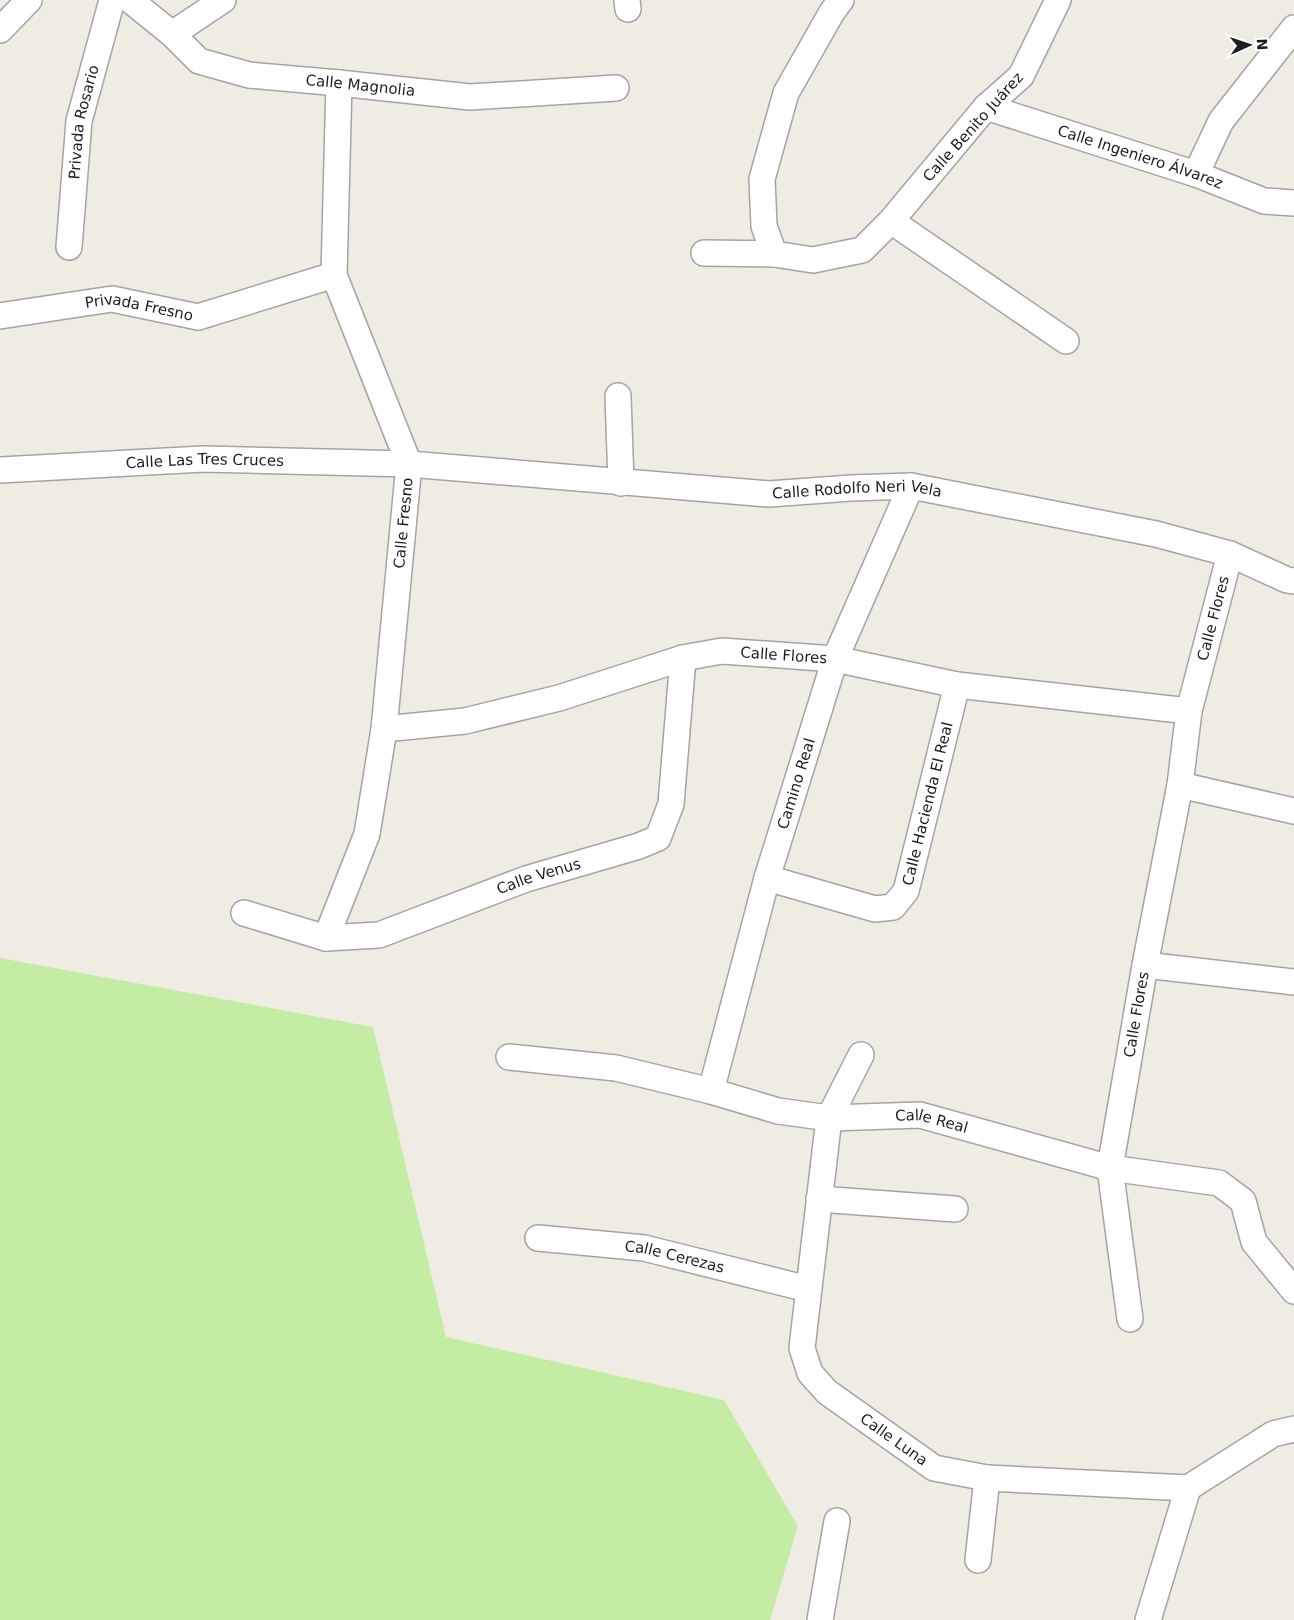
<svg xmlns="http://www.w3.org/2000/svg" width="1294" height="1620" viewBox="0 0 1294 1620" font-family="'DejaVu Sans',sans-serif">
<style>
.grass{fill:#c4eca5}
.lines{fill:none;stroke-linecap:round;stroke-linejoin:round}
.minor-casing{stroke:#a4a4a4;stroke-width:28}
.minor{stroke:#fff;stroke-width:25}
.labels{text-anchor:middle;dominant-baseline:central;stroke-width:5;stroke-linejoin:round;paint-order:stroke}
.street-label{font-size:15px;fill:#1d1d1d;stroke:#fff}
</style>
<rect width="100%" height="100%" fill="#efece3"/>
<path class="grass" d="M0,958L373,1027L446,1337L724,1400L798,1526L770,1620H0Z"/>
<g class="lines">
<g class="minor-casing">
<g id="minor">
<path id="s1" d="M130,0L172,34L199,61L249,75L339,83L470,97L616,88"/>
<path d="M627,0L628,9"/>
<path d="M841,0L832,12L786,93L762,179L764,226L774,254L813,260L862,250L891,221L986,107L1021,76L1058,0"/>
<path d="M0,30L29,0"/>
<path d="M172,34L223,0"/>
<path id="s2" d="M986,107L1196,174L1264,201L1294,203"/>
<path d="M1196,174L1221,121L1294,28"/>
<path d="M891,221L1066,341"/>
<path id="s3" d="M69,247L79,121L112,0"/>
<path d="M704,253L774,254"/>
<path id="s4" d="M0,316L112,299L198,317L334,275"/>
<path d="M618,396L621,483"/>
<path id="s5" d="M0,470L203,459L409,464L769,494L851,488L911,486L1156,534L1230,554L1287,580L1294,581"/>
<path id="s6" d="M384,729L465,721L559,698L683,658L722,651L835,659L957,685L1189,711"/>
<path d="M1180,785L1294,811"/>
<path id="s7" d="M767,878L875,909L893,907L906,891L957,685"/>
<path id="s8" d="M244,913L326,938L379,935L526,879L639,846L658,838L671,804L683,658"/>
<path id="s9" d="M326,938L367,834L384,729L409,464L334,275L339,83"/>
<path d="M1145,965L1294,982"/>
<path id="s10" d="M861,1055L829,1118L802,1348L810,1373L827,1392L934,1468L987,1478L1188,1488L1273,1434L1294,1429"/>
<path id="s11" d="M509,1057L616,1068L711,1091L778,1111L829,1118L920,1115L1110,1168L1219,1183L1243,1201L1254,1242L1294,1291"/>
<path id="s12" d="M711,1091L767,878L835,659L911,486"/>
<path d="M819,1199L955,1209"/>
<path id="s13" d="M538,1238L644,1248L808,1289"/>
<path id="s14" d="M1130,1319L1110,1168L1145,965L1180,785L1189,711L1230,554"/>
<path d="M978,1560L987,1478"/>
<path d="M820,1620L837,1521"/>
<path d="M1148,1620L1188,1488"/>
</g>
</g>
<use href="#minor" class="minor"/>
</g>
<g class="labels">
<g class="street-label">
<text stroke="none"><textPath href="#s1" startOffset="256">Calle Magnolia</textPath></text>
<text stroke="none"><textPath href="#s3" startOffset="126">Privada Rosario</textPath></text>
<text transform="translate(973 127) rotate(-48)">Calle Benito Juárez</text>
<text stroke="none"><textPath href="#s2" startOffset="162">Calle Ingeniero Álvarez</textPath></text>
<text stroke="none"><textPath href="#s4" startOffset="141">Privada Fresno</textPath></text>
<text stroke="none"><textPath href="#s5" startOffset="205">Calle Las Tres Cruces</textPath></text>
<text stroke="none"><textPath href="#s5" startOffset="859">Calle Rodolfo Neri Vela</textPath></text>
<text stroke="none"><textPath href="#s9" startOffset="425">Calle Fresno</textPath></text>
<text stroke="none"><textPath href="#s14" startOffset="712">Calle Flores</textPath></text>
<text stroke="none"><textPath href="#s6" startOffset="410">Calle Flores</textPath></text>
<text stroke="none"><textPath href="#s12" startOffset="319">Camino Real</textPath></text>
<text stroke="none"><textPath href="#s7" startOffset="241">Calle Hacienda El Real</textPath></text>
<text stroke="none"><textPath href="#s8" startOffset="309">Calle Venus</textPath></text>
<text stroke="none"><textPath href="#s14" startOffset="308">Calle Flores</textPath></text>
<text stroke="none"><textPath href="#s11" startOffset="430">Calle Real</textPath></text>
<text stroke="none"><textPath href="#s13" startOffset="138">Calle Cerezas</textPath></text>
<text stroke="none"><textPath href="#s10" startOffset="436">Calle Luna</textPath></text>
</g>
</g>
<g transform="translate(1249 45) rotate(87)" stroke="#ffffff" stroke-width="4" paint-order="stroke">
<path d="M0-4L9 19L0 12L-9 19Z" fill="#1d1d1d"/>
<text y="-8" font-size="14" font-weight="bold" text-anchor="middle" fill="#1d1d1d">N</text>
</g>
</svg>
